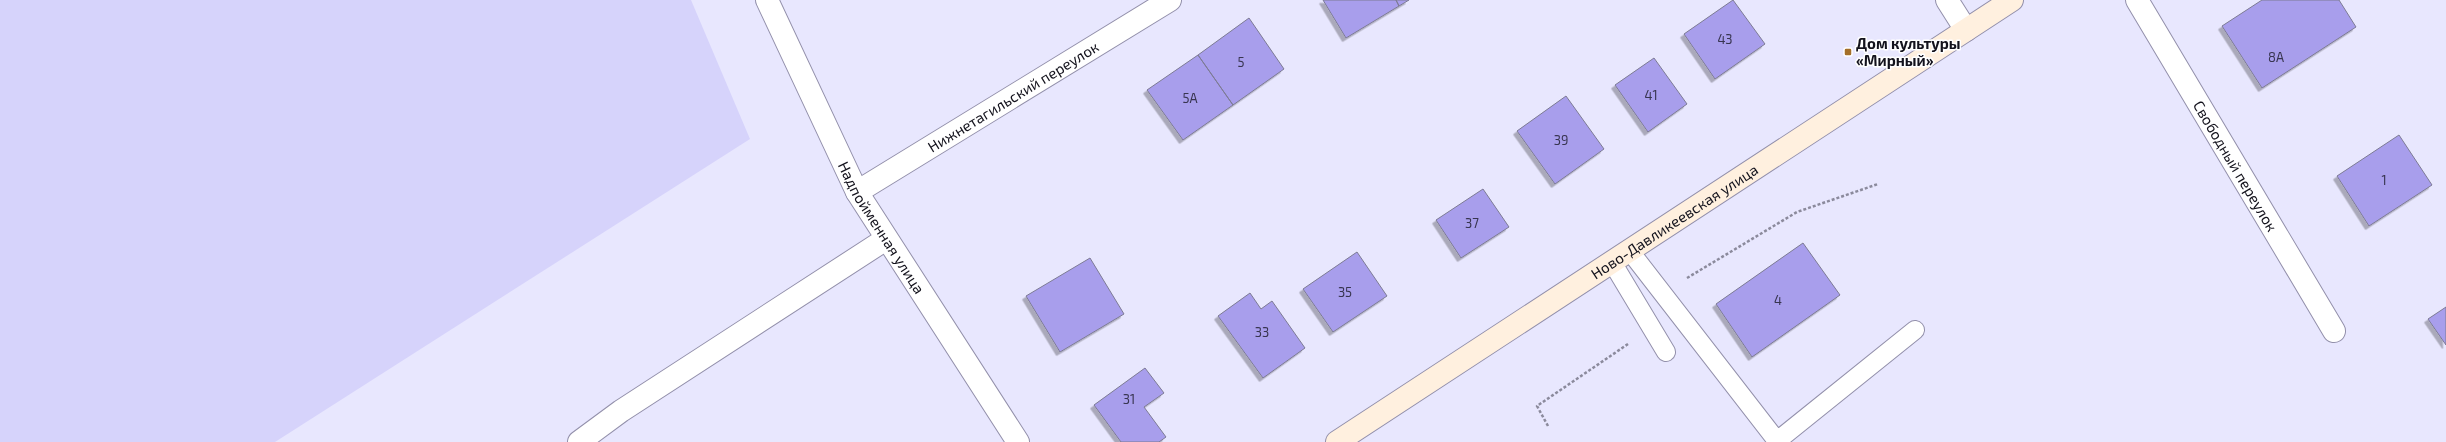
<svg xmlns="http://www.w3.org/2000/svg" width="2446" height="442" viewBox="0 0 2446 442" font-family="'Exo 2',sans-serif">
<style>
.green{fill:#d6d3fb}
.building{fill:#a89eec;stroke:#7d7b94;filter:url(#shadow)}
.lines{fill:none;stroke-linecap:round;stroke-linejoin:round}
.lane-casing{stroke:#9390ab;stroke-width:20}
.street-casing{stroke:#9390ab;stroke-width:24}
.secondary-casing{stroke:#9390ab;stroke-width:24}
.path{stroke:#8b8a9c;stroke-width:2.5;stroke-dasharray:3 2;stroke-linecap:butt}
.lane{stroke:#fff;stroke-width:18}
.street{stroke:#fff;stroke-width:22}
.secondary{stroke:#fff0df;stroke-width:22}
.poi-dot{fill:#a46f29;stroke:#fff;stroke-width:1.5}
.labels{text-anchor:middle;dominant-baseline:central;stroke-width:3;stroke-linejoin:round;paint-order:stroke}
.number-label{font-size:13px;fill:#383550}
.poi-label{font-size:15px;font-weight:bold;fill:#13121c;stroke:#fff;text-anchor:start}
.street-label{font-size:15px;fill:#13121c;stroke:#fff}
</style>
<defs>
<filter id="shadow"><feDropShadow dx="-3.5" dy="3.5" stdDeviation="0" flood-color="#0004"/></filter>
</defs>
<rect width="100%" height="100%" fill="#e8e7fe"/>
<path class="green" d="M0,0H691L750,139L275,442H0Z"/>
<path class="building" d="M1323,0H1396L1399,6L1346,38Z
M1396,0H1409L1399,6Z
M1733,0L1765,44L1715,79L1684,34Z
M2262,0H2339L2356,27L2262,88L2222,26Z
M1249,18L1284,69L1233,105L1198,55Z
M1198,55L1233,105L1183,140L1147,90Z
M1654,58L1687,104L1648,132L1615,85Z
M1566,96L1604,149L1555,184L1517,131Z
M2399,135L2432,185L2369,226L2337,176Z
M1483,189L1509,227L1461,258L1436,220Z
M1803,243L1840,295L1752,357L1716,304Z
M1357,252L1387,296L1333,332L1303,289Z
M1090,258L1124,314L1060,352L1026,296Z
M1250,293L1261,309L1272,301L1305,348L1263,378L1218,316Z
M2446,307V345L2428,319Z
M1145,368L1164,393L1144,407L1166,437L1159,442H1121L1094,405Z"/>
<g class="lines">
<g class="lane-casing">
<path id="lane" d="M1629,250L1777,441L1915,330
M1612,262L1666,352"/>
</g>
<g class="street-casing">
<g id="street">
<path id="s1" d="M767,0L857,192L1018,442"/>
<path d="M1947,0L1966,30"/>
<path id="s2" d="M2137,0L2334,331"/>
<path id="s3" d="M857,192L1170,0"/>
<path d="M579,442L621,411L886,239"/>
</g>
</g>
<g class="secondary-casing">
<g id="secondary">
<path id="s4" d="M1337,442L2012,0"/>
</g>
</g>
<path class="path" d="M1687,278L1797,212L1878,184
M1548,426L1537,406L1628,344"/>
<use href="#lane" class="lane"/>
<use href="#street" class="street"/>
<use href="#secondary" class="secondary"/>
</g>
<rect class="poi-dot" x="1844" y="48" width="8" height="8" rx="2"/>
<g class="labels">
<g class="number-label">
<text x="1725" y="39">43</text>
<text x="2276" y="57">8А</text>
<text x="1241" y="62">5</text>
<text x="1651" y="95">41</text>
<text x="1190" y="98">5А</text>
<text x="1561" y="140">39</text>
<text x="2384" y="180">1</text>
<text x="1472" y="223">37</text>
<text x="1345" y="292">35</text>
<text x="1778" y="300">4</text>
<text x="1262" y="332">33</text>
<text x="1129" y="399">31</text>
</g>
<g class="poi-label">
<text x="1856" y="43">Дом культуры<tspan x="1856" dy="17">«Мирный»</tspan></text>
</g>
<g class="street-label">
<text stroke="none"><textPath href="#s3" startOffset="183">Нижнетагильский переулок</textPath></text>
<text stroke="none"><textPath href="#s2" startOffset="193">Свободный переулок</textPath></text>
<text stroke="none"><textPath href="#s4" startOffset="403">Ново-Давликеевская улица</textPath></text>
<text stroke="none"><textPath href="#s1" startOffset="255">Надпойменная улица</textPath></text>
</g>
</g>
</svg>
